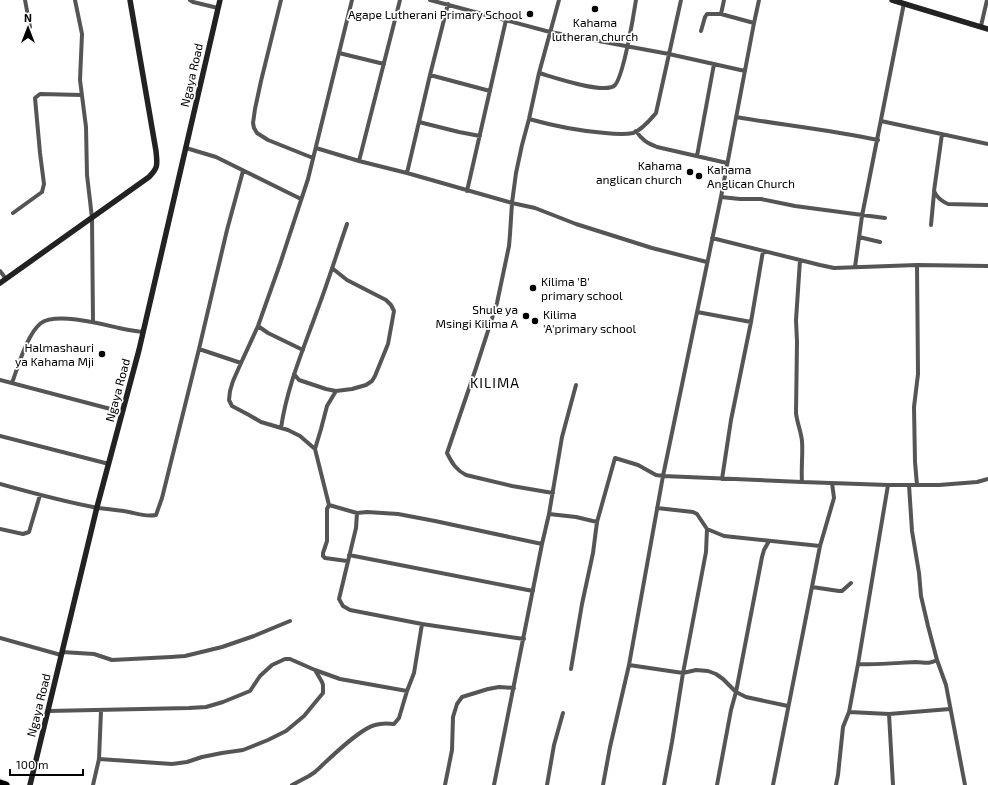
<svg xmlns="http://www.w3.org/2000/svg" width="988" height="785" viewBox="0 0 988 785" font-family="'Exo 2',sans-serif">
<style>
.lines{fill:none;stroke-linecap:round;stroke-linejoin:round}
.highway-casing{stroke:#dbdbdb;stroke-width:9}
.street{stroke:#555;stroke-width:4}
.secondary{stroke:#222;stroke-width:5.5}
.highway{stroke:#000;stroke-width:7}
.poi-dot{fill:#000;stroke:#fff;stroke-width:1.5}
.labels{text-anchor:middle;dominant-baseline:central;stroke-width:3.5;stroke-linejoin:round;paint-order:stroke}
.poi-label{font-size:12px;fill:#000;stroke:#fff;text-anchor:end}
.street-label{font-size:12px;fill:#000;stroke:#fff}
.quarter-label{font-size:14px;letter-spacing:1px;fill:#000;stroke:#fff}
</style>
<rect width="100%" height="100%" fill="#fff"/>
<g class="lines">
<g class="highway-casing">
<path id="highway" d="M0,783L6,785"/>
</g>
<path class="street" d="M25,0L30,27
M75,0L82,34L80,80L86,127L87,175L92,218L93,322
M190,0L193,2L218,8
M281,0L261,81L255,109L253,123L254,128L257,133L268,140L313,158
M430,0L550,32L669,54L745,71
M721,14L724,0
M981,26L987,0
M701,31L705,17L707,14H721L754,23
M339,53L384,64
M539,73C553,77 602,94 614,86C623,80 634,13 636,0
M430,75L490,91
M736,117C783,125 831,130 878,140
M529,119C554,126 579,131 605,133C614,134 624,135 633,133C642,130 650,120 656,113L681,0
M881,121L988,144
M419,122L459,132L480,136
M636,131C642,140 647,143 657,147L727,163
M942,134L934,191C937,198 941,201 948,204L988,205
M186,148L216,157L301,199
M316,148L359,161L407,173L512,203L535,208L576,224L652,248L707,262
M697,156L714,64
M359,161L400,0
M407,173L430,75L448,4
M467,191L506,20
M721,197L740,199H761L795,206L885,218
M13,213L42,192L44,184L40,153L35,98L40,94L82,95
M931,225L934,193
M859,237L880,242
M712,238L820,265L834,268L917,265L988,266
M800,260L796,320L797,342L796,413C797,423 801,431 802,441C803,454 801,468 802,482
M917,265L918,374L914,407L915,462L917,485
M855,267L862,216L904,3
M0,271L6,279
M697,312L751,322
M258,326L268,333L303,350
M199,349L241,363
M294,374L299,380L326,389L336,391L352,389L366,385L372,381L375,376L388,344L394,311L391,305L386,300L347,280L332,268
M0,380L122,412
M12,383C18,367 27,334 41,323C56,312 102,324 119,328C127,330 135,331 143,332
M281,428C287,387 303,350 317,311C328,282 337,253 347,224
M0,436L109,464
M315,449L321,429L327,406L336,391
M722,479L731,420L751,322L763,251
M0,484C32,493 65,502 98,508C108,509 119,510 129,512C138,514 146,517 156,515L162,498L199,349L227,230L243,171
M909,485L912,531L919,573L921,596L928,626L937,660L946,685L965,785
M553,493L512,486L466,475C456,470 452,463 447,453L476,368L497,303L509,246L510,234L512,203L516,173L522,145L529,119L539,73L559,0
M329,505L357,513L367,512L398,514L435,521L542,544L549,514L576,517L597,522L615,458L638,465L656,475L663,476L802,482L888,485H939L977,482L988,479
M657,508L693,512L697,514L707,529L724,536L820,546
M357,513L356,528L339,599L343,606L350,610L422,624L524,639
M549,514L562,437L576,385
M0,529L23,534L29,532L40,495
M349,555L533,591
M347,561L325,558L323,556V553L327,541V509L329,505L315,449L300,436L288,430L261,422L249,415L232,406L229,400L230,391L233,381L241,363L258,326L280,264L308,179L352,0
M812,587L839,591H842L851,583
M0,638L61,655
M62,652L94,654L112,660L171,657L185,656L222,647L254,636L290,621
M858,664C877,665 896,663 915,662C925,662 927,665 937,660
M629,665L683,673L696,670L708,671L716,674L723,679L736,692L746,697L788,706
M571,669L582,604L593,553L597,522
M48,711L189,708L206,707L223,702L250,691L260,676L272,665L285,659H290L315,670L340,679L407,691
M849,712L889,714L950,709
M889,714L893,785
M99,759L172,764L187,762L202,757L222,753L243,750L268,740L286,731L304,716L323,693V685L322,682L315,670
M93,785L99,759L101,711
M292,785L309,776L315,772C328,760 359,729 375,725C381,723 387,723 394,724L399,718L407,691L414,673L422,624
M445,785L452,750L453,717L457,704L462,697L488,689L499,687L514,688
M494,785L542,544
M547,785L554,745L563,713
M603,785L610,747L629,665L663,476L721,197L754,23L759,0
M664,785L672,742L683,673L706,552L707,529
M717,785L731,710L736,692L762,557L764,550L769,541
M773,785L820,546L834,498L832,483
M836,785L838,775L843,727L849,712L858,664L888,485"/>
<path class="secondary" d="M892,0L988,29
M0,283L149,177C159,167 157,164 156,151L130,0
M30,785L97,507L139,350L220,0"/>
<use href="#highway" class="highway"/>
</g>
<g class="poi-dot">
<circle cx="595" cy="9" r="4"/>
<circle cx="530" cy="14" r="4"/>
<circle cx="690" cy="172" r="4"/>
<circle cx="699" cy="176" r="4"/>
<circle cx="533" cy="288" r="4"/>
<circle cx="526" cy="316" r="4"/>
<circle cx="535" cy="321" r="4"/>
<circle cx="102" cy="354" r="4"/>
</g>
<g class="labels">
<g class="poi-label">
<text x="522" y="14">Agape Lutherani Primary School</text>
<text x="595" y="22" text-anchor="middle">Kahama<tspan x="595" dy="14">lutheran church</tspan></text>
<text x="682" y="165">Kahama<tspan x="682" dy="14">anglican church</tspan></text>
<text x="707" y="169" text-anchor="start">Kahama<tspan x="707" dy="14">Anglican Church</tspan></text>
<text x="541" y="281" text-anchor="start">Kilima 'B'<tspan x="541" dy="14">primary school</tspan></text>
<text x="518" y="309">Shule ya<tspan x="518" dy="14">Msingi Kilima A</tspan></text>
<text x="543" y="314" text-anchor="start">Kilima<tspan x="543" dy="14">'A'primary school</tspan></text>
<text x="94" y="347">Halmashauri<tspan x="94" dy="14">ya Kahama Mji</tspan></text>
</g>
<g class="street-label">
<text transform="translate(191 75) rotate(-77)">Ngaya Road</text>
<text transform="translate(117 390) rotate(-75)">Ngaya Road</text>
<text transform="translate(38 705) rotate(-76)">Ngaya Road</text>
</g>
<g class="quarter-label">
<text x="495" y="382">KILIMA</text>
</g>
</g>
<g transform="translate(28 28)" stroke="#ffffff" stroke-width="3" paint-order="stroke">
<path d="M0-3L7 15L0 10L-7 15Z" fill="#000000"/>
<text y="-6" font-size="11" font-weight="bold" text-anchor="middle" fill="#000000">N</text>
</g>
<path d="M10 769v6h73v-6" fill="none" stroke="#000000" stroke-width="2"/>
<text x="16" y="769" font-size="12" fill="#000000" stroke="#ffffff" stroke-width="3" paint-order="stroke">100 m</text>
</svg>
